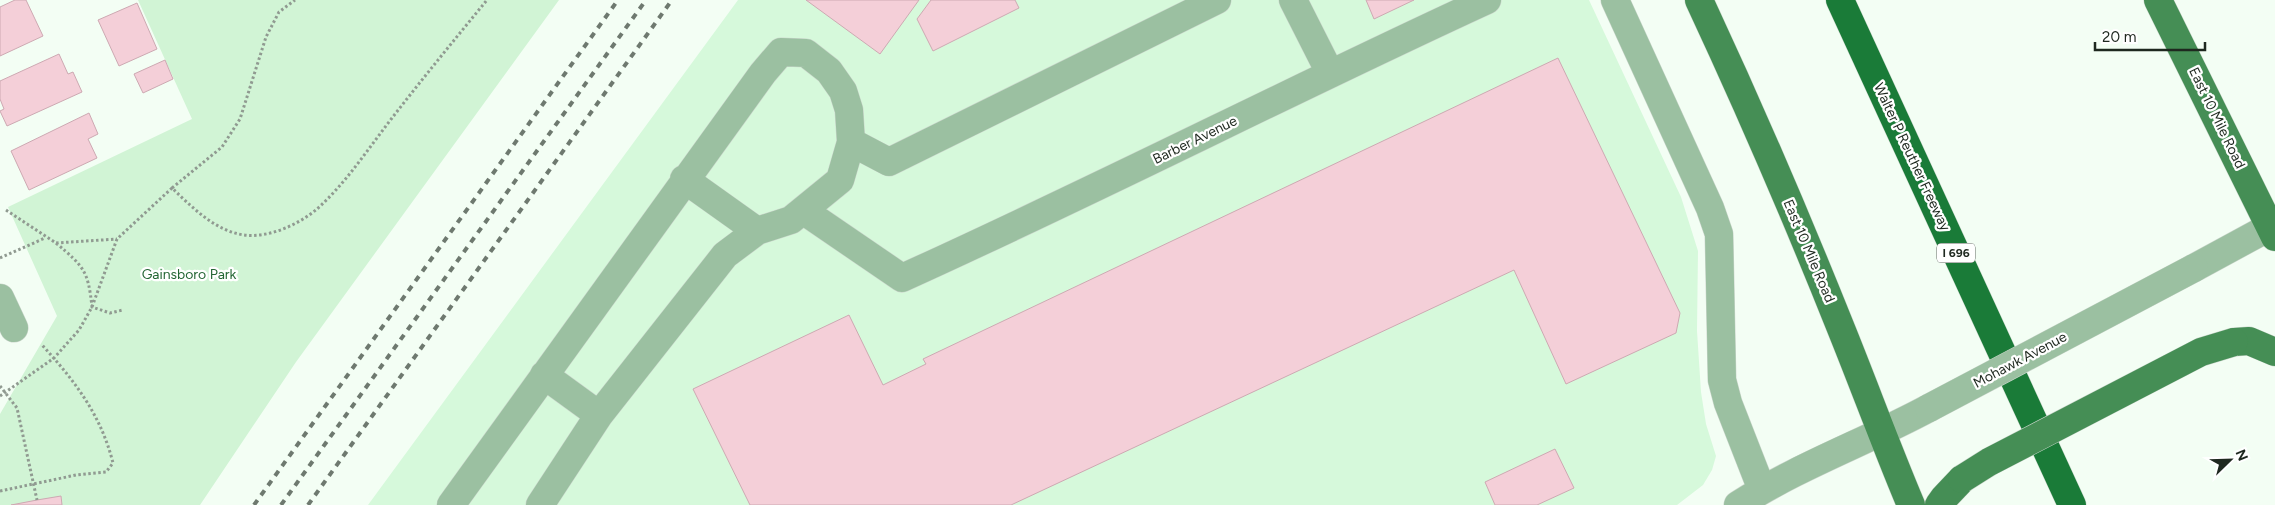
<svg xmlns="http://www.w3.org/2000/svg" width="2275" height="505" viewBox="0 0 2275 505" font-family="Figtree,sans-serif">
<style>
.built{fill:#d6f9db}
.green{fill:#d1f4d5}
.building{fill:#f4cfd8;stroke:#cda9b2}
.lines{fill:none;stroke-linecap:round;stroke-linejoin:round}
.minor-casing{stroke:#cdd7ce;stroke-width:29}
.major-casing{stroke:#cdd7ce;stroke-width:29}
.highway-casing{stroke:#cdd7ce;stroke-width:29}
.path{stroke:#909a91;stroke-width:3;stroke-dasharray:2.5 2.5;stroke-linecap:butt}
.minor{stroke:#9bc0a1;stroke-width:28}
.major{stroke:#458e55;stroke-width:28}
.highway{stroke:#1a7b38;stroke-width:28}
.rail{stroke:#6e796f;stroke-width:4;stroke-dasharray:6 6;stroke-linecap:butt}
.minor-bridge-casing{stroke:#cdd7ce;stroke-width:29;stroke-linecap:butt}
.major-bridge-casing{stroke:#cdd7ce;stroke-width:29;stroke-linecap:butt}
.minor-bridge{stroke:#9bc0a1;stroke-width:28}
.major-bridge{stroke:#458e55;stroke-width:28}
.labels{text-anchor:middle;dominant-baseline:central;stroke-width:4.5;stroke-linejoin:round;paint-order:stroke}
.shield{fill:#fff;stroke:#626862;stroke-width:1}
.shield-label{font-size:12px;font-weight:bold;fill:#1e281f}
.street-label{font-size:14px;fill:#1e281f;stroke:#fff}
.park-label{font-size:14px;fill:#246634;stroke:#fff}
</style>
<rect width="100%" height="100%" fill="#f3fef4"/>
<path class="built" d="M738,0H1589L1681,197L1698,251L1697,331L1701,392L1706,424L1716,456L1712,470L1703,485L1677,505H368Z"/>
<path class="green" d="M138,0H559L296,362L200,505H0V414L57,316L8,207L192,119Z"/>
<path class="building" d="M15,0H26L43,36L0,56V7Z
M806,0H919L880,54Z
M931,0H1015L1019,8L933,51L917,19Z
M1366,0H1414L1374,19Z
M137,3L157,49L119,66L98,20Z
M59,54L68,74L73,72L82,92L7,126L0,111L4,109L0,99V81Z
M1558,58L1680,313L1676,333L1566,384L1514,270L1011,505H750L693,389L849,315L883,385L926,364L923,359Z
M165,60L173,79L143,93L134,74Z
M89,113L98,134L88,139L97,158L29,190L11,151Z
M1555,449L1574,488L1537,505H1495L1485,482Z
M61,496L62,505H11L37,500Z"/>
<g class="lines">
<g class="minor-casing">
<path id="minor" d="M1293,0L1330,73
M1615,0L1710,208L1719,234L1722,380L1728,403L1762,490
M851,142L889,162L1217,0
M684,179L757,231
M804,211L902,278C1099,189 1291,90 1487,0
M2194,268L2275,224
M0,298L14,328
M544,375L599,415
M451,505L763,73L781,52L806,53L829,71L843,91L849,110L851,142L840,180L791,220L757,231L725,255L599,415L540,505
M1738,505C1798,466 1866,442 1929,408"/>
</g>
<g class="major-casing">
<path id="major" d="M1699,0C1749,107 1796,216 1840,326C1864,385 1886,446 1911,505
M2158,0L2275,237
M2234,342L2249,341L2275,352
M1939,505L1944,498L1962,479"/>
</g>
<g class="highway-casing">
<path id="highway" d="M1840,0L2072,505"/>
</g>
<path class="path" d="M172,188L222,147L240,119L266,37L279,12L295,0
M6,210L56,243L117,239
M56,243C84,267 88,270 92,307L110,313L123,310
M0,258L45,238
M0,386L17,408L37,500
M0,396L54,358L79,330L92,307L117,239L172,188C192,207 215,231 244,235C269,238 298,225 317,209C346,183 368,149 392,118C423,78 455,39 487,0
M0,491L76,475L106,472L113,463C101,415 75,381 42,345"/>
<use href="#minor" class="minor"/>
<use href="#major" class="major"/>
<use href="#highway" class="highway"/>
<path class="rail" d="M254,505L618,0
M281,505L646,0
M308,505L672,0"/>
<g class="minor-bridge-casing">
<path id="minor-bridge" d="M1929,408L2194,268"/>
</g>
<g class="major-bridge-casing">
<path id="major-bridge" d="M1962,479L1989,462L2201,352L2234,342"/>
</g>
<use href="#minor-bridge" class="minor-bridge"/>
<use href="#major-bridge" class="major-bridge"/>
</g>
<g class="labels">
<rect class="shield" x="1937" y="243.5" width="38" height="19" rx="4"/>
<g class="shield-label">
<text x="1956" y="253">I 696</text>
</g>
<g class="street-label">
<text transform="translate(2217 118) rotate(64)">East 10 Mile Road</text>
<text transform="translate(1195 140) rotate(-26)">Barber Avenue</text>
<text transform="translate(1912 157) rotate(65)">Walter P Reuther Freeway</text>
<text transform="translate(1809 251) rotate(67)">East 10 Mile Road</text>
<text transform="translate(2020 360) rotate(-28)">Mohawk Avenue</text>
</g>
<g class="park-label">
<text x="189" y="274">Gainsboro Park</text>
</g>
</g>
<g transform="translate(2230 460) rotate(67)" stroke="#ffffff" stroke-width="4" paint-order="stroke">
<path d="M0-4L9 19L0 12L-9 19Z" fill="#1e281f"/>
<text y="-8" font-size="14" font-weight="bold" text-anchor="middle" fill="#1e281f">N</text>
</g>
<path d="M2095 42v8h110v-8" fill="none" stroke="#1e281f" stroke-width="2.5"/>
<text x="2102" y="42" font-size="15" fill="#1e281f" stroke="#ffffff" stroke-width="4" paint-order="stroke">20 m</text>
</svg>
